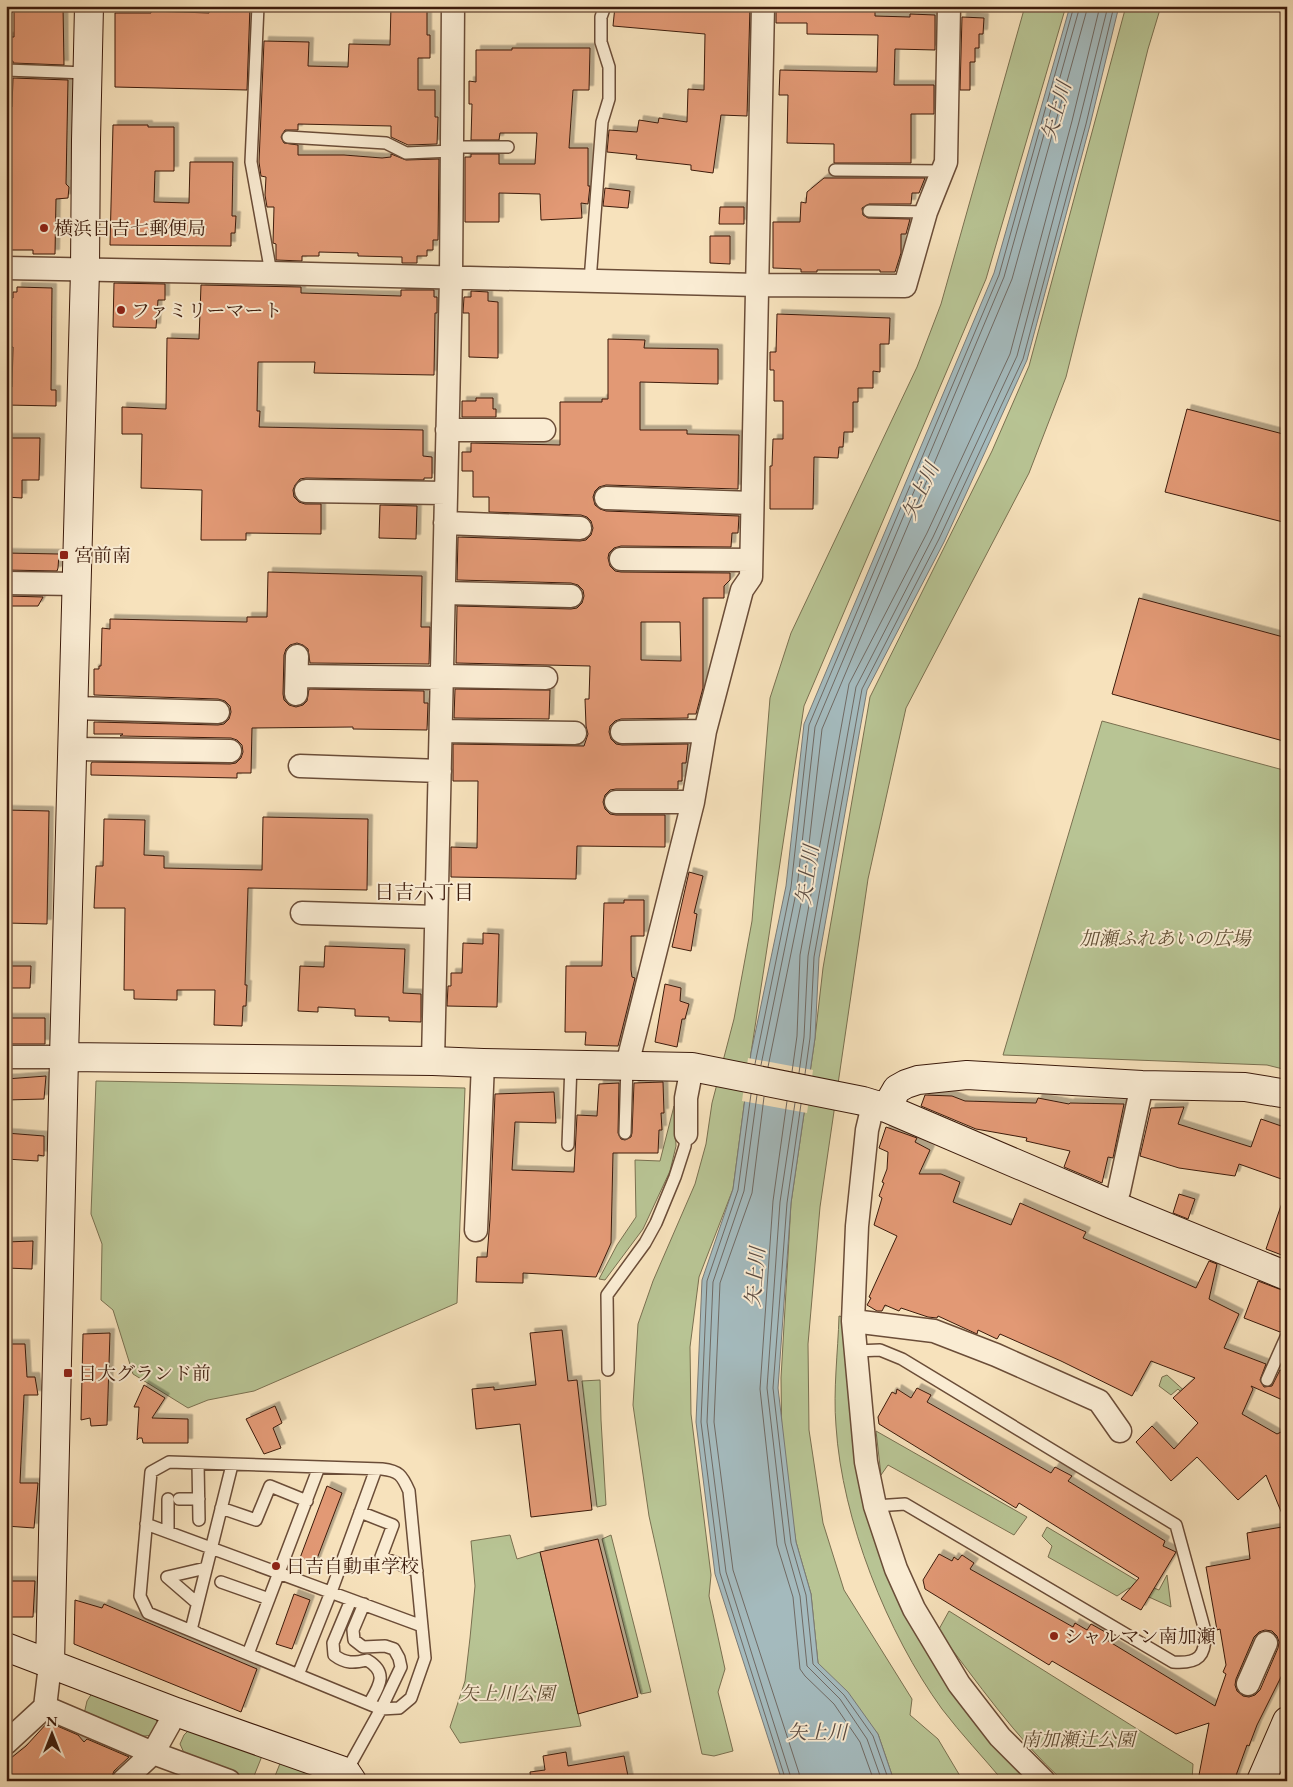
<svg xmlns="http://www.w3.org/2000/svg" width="1293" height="1787" viewBox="0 0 1293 1787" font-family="'EB Garamond','Noto Serif JP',serif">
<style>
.green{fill:#b8c494;stroke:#7a7050}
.water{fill:#a4babd;stroke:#7a7a76}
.pier{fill:#f7e2bc}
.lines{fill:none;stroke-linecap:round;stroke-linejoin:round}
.shore{stroke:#706a64;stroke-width:1}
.building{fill:#e29975;stroke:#3c1b0c;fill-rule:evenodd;filter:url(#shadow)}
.lane-casing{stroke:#6b4d38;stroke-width:14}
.street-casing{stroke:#6b4d38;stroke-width:25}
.secondary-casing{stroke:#3c1b0c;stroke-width:30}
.lane{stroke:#faecd3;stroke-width:11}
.street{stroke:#faecd3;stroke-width:22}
.secondary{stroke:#faecd3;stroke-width:28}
.poi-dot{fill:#8f2418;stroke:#faecd3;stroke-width:2}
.labels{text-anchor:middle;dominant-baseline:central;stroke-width:4;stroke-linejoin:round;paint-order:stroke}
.poi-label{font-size:19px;fill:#3c1b0c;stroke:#faecd3;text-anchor:start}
.park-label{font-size:19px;font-style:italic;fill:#614e35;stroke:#faecd3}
.water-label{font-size:20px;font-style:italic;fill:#5b4b41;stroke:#faecd3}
.neighbourhood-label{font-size:20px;fill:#3c1b0c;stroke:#faecd3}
</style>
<defs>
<filter id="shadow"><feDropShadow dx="4.5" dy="-4.5" stdDeviation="0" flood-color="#0004"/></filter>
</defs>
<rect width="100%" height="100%" fill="#f7e2bc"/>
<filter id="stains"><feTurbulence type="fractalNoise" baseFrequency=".004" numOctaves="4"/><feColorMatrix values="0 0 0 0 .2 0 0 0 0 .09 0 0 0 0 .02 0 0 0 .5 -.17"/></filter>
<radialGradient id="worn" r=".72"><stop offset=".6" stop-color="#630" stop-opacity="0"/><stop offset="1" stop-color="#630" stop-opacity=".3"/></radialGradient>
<path class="green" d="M1025,6H1066L986,279L804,706L751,1053L733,1189L699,1277L690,1347L691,1414L711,1575L709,1596L725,1669L718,1692L733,1751L714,1756L702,1754L649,1516L633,1405L638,1324L653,1281L695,1184L706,1144L712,1103L734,1019L752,921L770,698L791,633L917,367L941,304Z
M1126,6H1161L1148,49L1066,377L1029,473L906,708L868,879L820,1207L808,1344L809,1430L823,1523L844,1590L912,1699L910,1715L938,1739L963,1781H894L878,1734L818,1663L811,1594L796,1542L782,1453L781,1378L791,1203L815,1038L823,968L870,697L992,451L1029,366Z
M1102,721L1287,771V1070L1267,1065L1003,1055Z
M96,1081L465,1088L457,1303L254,1391L208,1400L188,1408L133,1374L113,1310L101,1300L102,1244L91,1214Z
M674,1106L676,1146L670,1171L643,1229L605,1280L599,1279L617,1245L636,1217L635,1160L660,1161Z
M839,1316L843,1317L904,1612L930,1658L950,1688L1031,1781H1003C983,1757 961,1734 942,1709C887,1633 842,1520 836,1426C833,1390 838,1352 839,1316Z
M1167,1375L1212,1416L1200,1411L1178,1389L1171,1395L1159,1386L1162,1377Z
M600,1380L601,1420L606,1505L597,1507L582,1381Z
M876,1431L1027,1517L1014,1535L888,1465L881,1475Z
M1047,1527L1141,1583L1159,1590L1167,1575L1171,1607L1129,1588L1117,1596L1048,1557L1052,1546L1042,1536Z
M510,1535L517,1559L540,1552L581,1726L460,1743L450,1727L465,1681L470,1638L475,1586L471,1541Z
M611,1535L651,1692L641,1694L602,1539Z
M949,1611L1193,1764L1192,1781H1063C1015,1737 978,1683 938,1631Z
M94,1690L156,1715L157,1726L152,1735L138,1737L84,1714L87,1701Z
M191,1728L262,1756L252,1781L185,1755L180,1744L184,1735Z
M281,1761L326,1778L328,1781H273Z"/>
<path class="water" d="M1070,6H1119L1090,125L1027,360L944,542L867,690L819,958L815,1038L791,1203L778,1388L796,1542L811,1594L818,1663L848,1692L878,1734L894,1781H782L715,1574L696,1422L702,1280L733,1189L751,1053L786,886L804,724L994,273Z"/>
<path class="pier" d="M748,1058L813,1070L807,1113L742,1101Z"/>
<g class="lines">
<path class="shore" d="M755,1064L791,887L809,725L999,275L1074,6
M761,1065L797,888L815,727L1004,277L1080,6
M768,1067L804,889L822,729L1012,279L1088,6
M792,1072L797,1036L800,955L849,684L927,533L1010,354L1072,121L1100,6
M799,1073L804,1037L808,956L856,687L933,537L1017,356L1079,122L1108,6
M805,1074L810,1038L814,957L862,689L939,539L1023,359L1086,124L1114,6
M751,1094L738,1190L707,1281L701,1422L720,1573L786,1781
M757,1095L744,1191L713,1282L707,1422L726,1572L792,1781
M764,1097L752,1193L720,1283L714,1422L733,1570L799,1773L800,1781
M787,1101L773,1201L760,1389L777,1545L793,1597L800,1669L805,1676L834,1704L860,1742L874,1781
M795,1103L780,1202L767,1388L785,1543L800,1596L807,1666L840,1699L867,1739L882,1781
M801,1104L787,1203L773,1388L791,1543L806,1595L813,1664L844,1695L873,1736L889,1781"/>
</g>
<path class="building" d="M14,6H63L64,65L13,63V61H6V37H14Z
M210,6H250L247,90L115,87V13H151V11L209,13Z
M391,6H427V35H430V58H418V90H435V117H438L437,144L408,145L391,137V126L298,124V130H285L281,137L284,143L298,145V155H344L382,158L391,157V154L406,160L439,159L438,240H433V250H427V256H417V263H402V257L358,256V253L319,252V256H302V261L276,260V244L273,243L274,207H267L265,195L266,177L261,176L259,162L264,41L309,42L308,66L348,67L349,44L390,45Z
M615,6H750L747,116L721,115L713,173L691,170V165L636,159L637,155L607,152L609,130L637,132L639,120L658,123L659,118L687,122L688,89L704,90L705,34L613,26Z
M776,6H875V16L910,17V14L935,15V50L895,49L894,85H934V114H911V163H834V144L787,143L788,95H779L780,70L877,72L878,35L807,34V23H776Z
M962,17L984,18L983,34H979V48H975V62H970V90H960Z
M512,48H590L589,90H573L569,148H588V186H590L588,204L581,203L582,218L541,220L540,194L499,193V222H465V157H471V154H499V164H535L537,133H500L499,140H471L472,104H469V81L476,82V50H512Z
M13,78L68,80L66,184L69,187L68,198L56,199L55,254H33V250H6L8,158H6V123L7,106L12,107Z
M113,125H148V127H174V171H155L154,202L189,203L190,162H233L232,216H236L235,233H231V246L110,245Z
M824,178H925L919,193H912L911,204H869L862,208L863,215L868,218L910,219L906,234H901V253L895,272H880V270H817V272H801V269L773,268V222H800L801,202L806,203L807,192Z
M605,188L630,191L628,208L603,206Z
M720,207H744V224H719Z
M710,236H730V264L710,263Z
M114,283L165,284V300H158L156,328L113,327Z
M201,285L301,287V293L401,296V290H434V297H437V313H435L434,375L314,373L315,362H258L257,411H260L259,427L423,430V456L432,457V478H424V480L306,478L300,479L295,485L293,490L294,497L299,502L305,504H321V534L246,533V540H201L202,490L141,488L142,434H122V407L166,409L167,338L199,339Z
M17,287L52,288L51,390H56V406L6,405V387H12L13,347H6L8,298H13V292H17Z
M471,291L488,292V301L498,302V358L469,357V313H463L464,297H471Z
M777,314L890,318L889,344H880V372L873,371V388H858V402H853V432H844L843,447H839L838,458L814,457L813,509H770V466H772L773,439H783V401H774V370H770V352H776Z
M608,339L645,340L644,348L718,349V384L640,382V430H687V434L739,435L738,489L606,485L599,487L595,491L593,497L595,505L600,509L606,511L739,516L738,533H732L731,547L621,546L614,548L609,553L608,558L610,566L615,571L621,572L730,573V580L724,586V598H703V688L696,714H688V718L621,719L615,721L610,726L609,732L611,739L616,744L622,745L688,744L686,763H682V781H678V789H616L610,790L605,795L603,802L605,809L610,814L616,815H665V847L577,846L576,879L451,877V847L477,848L478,781H453V744L584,746L588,734L586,726L585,699H589L590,666L456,663L457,606L571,609L577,608L582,603L584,596L583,590L578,585L571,583L457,580L458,537L580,541L586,540L591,535L593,528L591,521L587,517L581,515L489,512V497H473V471H462V452H471V443L560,445V402H602V399H608ZM641,622H680L681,661L641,660Z
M476,398H493V409H496V417H462V401H476Z
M1187,409L1287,435V523L1165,492Z
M6,438H40L39,480H22V498L6,497Z
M380,505L417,506L416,539L379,538Z
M6,553L59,554L58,568L57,571L6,570Z
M268,572L422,576L421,627H430L429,664L310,663L308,649L303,645L297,643L290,645L286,649L284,655L283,694L284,700L289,705L296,707L303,705L307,701L309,689L424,691V703H428L427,730L353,729V727L252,728L251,773H237V778L91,775V764L92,762L230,764L236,763L241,758L243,752L242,745L237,740L231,738L120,736L123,734H94V722L218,725L224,724L229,719L231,712L230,706L225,701L218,699L94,695V669H99V666H101L102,628L110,629V619L247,622V617H267Z
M6,596L43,597L38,606H6Z
M1139,598L1287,638V742L1112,694Z
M455,689L550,690L549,719L454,718Z
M6,810L49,811L47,924L6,923Z
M263,817L368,819L367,890L248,888L245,985H247L246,1006H243L242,1026L214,1025L215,990H177V1000L134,999V990H124L125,908H94L96,866H103L104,819L145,820L144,855L164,856V868L262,870Z
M689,872L703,876L694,913L697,914L691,951L672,947Z
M624,900H644V936H631V970L632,977L635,978L618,1046L585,1045L586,1032H565L566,966H602L604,903H624Z
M483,933L499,934L497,1007L447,1006L448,986H451V973H462L463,943L483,944Z
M325,946L405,949L403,993L421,994V1022L389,1021V1017L355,1016V1009L318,1007V1012L298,1011L300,966L324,967Z
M6,966H31L30,988H6Z
M665,984L681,988L680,1001L689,1004L685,1019H682L677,1047L655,1042Z
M6,1018H45V1044H6Z
M46,1076L44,1099L6,1100V1079Z
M663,1082L664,1113H661L662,1130H659L658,1153H613L611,1243L596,1277L523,1273V1283L476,1282L477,1257H487L490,1219L495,1094L554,1092L556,1123L515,1122L512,1170L574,1172L577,1115L597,1116L599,1084L619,1083L618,1133L621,1139L625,1140L631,1137L632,1133L634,1083Z
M925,1095L952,1096L965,1101L1036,1103L1038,1098L1069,1104L1070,1103L1124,1104L1113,1158L1108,1157L1102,1183L1064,1167L1070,1151L1026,1141L1027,1138L976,1129L921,1106Z
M1184,1107L1178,1124L1251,1147L1261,1119L1287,1128V1181L1239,1164L1235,1176L1179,1168L1140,1156L1151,1108Z
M886,1127L917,1138L915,1142L930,1150L919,1174H941L960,1182L953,1202L1011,1225L1020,1203L1086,1232L1083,1238L1196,1288L1209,1261L1217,1264L1209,1299L1239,1314L1224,1348L1266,1364L1260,1380L1264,1387L1272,1386L1280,1370L1287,1372V1402L1251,1386L1253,1389L1242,1414L1277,1434L1287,1429V1526L1266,1475L1238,1500L1197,1457L1171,1481L1136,1442L1152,1426L1174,1449L1198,1423L1173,1398L1195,1378L1151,1361L1132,1396L1061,1361L1000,1334L997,1339L978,1330L977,1334L938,1316L937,1318L928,1317L901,1308L899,1311L885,1305L882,1311H877L867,1305L871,1298L869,1297L897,1236L874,1225L882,1198L879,1196L884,1183L882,1182L887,1169L888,1152L879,1148Z
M6,1133L44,1136V1156L38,1155V1161L6,1159Z
M1179,1194L1195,1199L1188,1219L1173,1213Z
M1284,1197H1287V1257L1266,1249Z
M33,1241L32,1269L6,1268V1242Z
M1258,1281L1287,1292V1328L1280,1332L1244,1318Z
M562,1330L568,1381L577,1380L592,1510L531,1517L520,1424L476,1429L472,1389L494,1387V1390L536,1385L530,1333Z
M110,1333L107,1425L91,1426L90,1418L81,1420L83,1334Z
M6,1344H25L27,1377H35L38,1395H24L20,1483H38L34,1528L6,1526Z
M144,1385L165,1398L152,1418L188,1419V1443H143L142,1438H139L137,1440L139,1407H134Z
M917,1388L931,1395L927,1402L1051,1473L1055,1467L1072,1476L1068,1481L1165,1541L1163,1546L1176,1552L1141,1610L1121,1599L1139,1578L1019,1503L1016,1508L879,1424L878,1417L892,1392L896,1394L897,1389L911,1398Z
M275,1406L282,1423L273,1428L281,1448L264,1454L246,1419Z
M327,1486L342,1493L315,1564L300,1558Z
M1282,1527L1287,1559V1665L1257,1725L1249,1746L1247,1745L1234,1781H1203L1205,1777L1199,1775L1209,1723L1176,1734L1052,1661L1049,1665L925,1589L923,1580L939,1554L952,1561L954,1557L958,1560L962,1555L974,1563L970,1569L1073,1627L1075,1623L1087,1630L1091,1624L1107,1633L1105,1639L1215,1706L1226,1674L1223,1672L1226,1665L1220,1629L1217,1630L1206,1567L1250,1559L1247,1533ZM1265,1630L1272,1631L1277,1636L1279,1642L1278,1648L1260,1690L1255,1695L1249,1697L1243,1696L1237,1691L1235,1685L1236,1679L1254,1637L1259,1632Z
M598,1539L638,1697L578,1714L540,1552Z
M7,1581H35L33,1617H6Z
M294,1594L310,1600L292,1649L276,1644Z
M75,1600L102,1608L104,1604L257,1669L241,1712L74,1644Z
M48,1722L78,1735L84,1742L87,1739L129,1757L114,1771L110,1781H6V1762L26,1746Z
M566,1752L568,1766L624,1756L629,1781H531L530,1772L545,1770L543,1756Z"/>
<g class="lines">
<g class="lane-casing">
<path id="lane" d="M258,6L251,162L271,273
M6,70L87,73
M288,137L386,143L406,153L452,151
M452,147H508
M835,170L943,171
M869,211L926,212
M590,281L602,122L609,99V67L601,42V17L605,6
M625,1133L627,1065
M568,1145L571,1064
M856,1351L880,1350L902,1359L1176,1525L1205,1631C1206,1656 1199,1664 1173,1662L905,1504L875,1506
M608,1370L607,1295L645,1243L656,1223L675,1177L685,1146L686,1134
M1267,1380L1287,1335
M169,1462L382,1469C399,1471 402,1475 409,1491L425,1658L411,1698L399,1708L381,1709L148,1613L140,1596L151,1472Z
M198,1463L199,1520
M168,1499V1532
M179,1499H199
M221,1508L256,1520L270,1486L307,1501
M360,1512L393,1525L381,1557L417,1571
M146,1524L422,1626
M221,1582L269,1599
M351,1600L333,1643L334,1655C346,1664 354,1663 367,1660C389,1673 379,1686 369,1704
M197,1603L167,1577L206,1568
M197,1633L191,1630L232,1465
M248,1654L319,1467
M298,1675L331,1592L376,1469
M346,1772L381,1709L401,1667L399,1658L394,1649L385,1646L363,1647L354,1640L353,1630L364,1604"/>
</g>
<g class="street-casing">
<path id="street" d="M6,268L271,273L757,285L905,286L926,212L946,162L949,6
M447,430H544
M306,491L446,493
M606,498L752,503
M445,523L580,528
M621,559L751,560
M6,583L77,584
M444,593L571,596
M297,676L442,678
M442,676L546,678
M296,694L297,656
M74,708L218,712
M441,731L575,733
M622,732L705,731
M73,749L230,751
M300,766L440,771
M616,802H693
M302,913L436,917
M6,1057H64
M433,1061L451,278L453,6
M627,1065L693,802L705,731L742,590L751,577L763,6
M873,1105L867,1130L857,1226L853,1321L866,1462L875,1506L896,1569L914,1609L959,1684L1000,1737L1044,1781
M686,1134V1098L692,1067
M1113,1205L1119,1191L1142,1085
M476,1230L483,1063
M853,1321L934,1331L996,1355L1099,1401L1120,1431
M1248,1684L1266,1643
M45,1707L153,1753L229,1781
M6,1743L45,1707L50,1665
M123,1781L153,1753L176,1712"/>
</g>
<g class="secondary-casing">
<path id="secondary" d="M64,1057L433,1061L483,1063L692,1067L863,1101L886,1108L1113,1205L1287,1276
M886,1108L897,1089L906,1084L918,1080L967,1075L1142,1085L1245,1087L1287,1094
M6,1647L176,1712L346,1772L352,1781
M50,1665L64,1057L85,270L86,140L89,6
M1261,1781L1287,1721"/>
</g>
<use href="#lane" class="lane"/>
<use href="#street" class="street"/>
<use href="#secondary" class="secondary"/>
</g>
<g class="poi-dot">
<circle cx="44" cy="228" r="5"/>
<circle cx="121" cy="310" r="5"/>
<rect x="59" y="550" width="10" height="10" rx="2.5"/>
<rect x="63" y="1368" width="10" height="10" rx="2.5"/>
<circle cx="276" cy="1566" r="5"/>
<circle cx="1054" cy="1636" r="5"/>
</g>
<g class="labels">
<g class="poi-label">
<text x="54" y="228">横浜日吉七郵便局</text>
<text x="131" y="310">ファミリーマート</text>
<text x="74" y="555">宮前南</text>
<text x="78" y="1373">日大グランド前</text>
<text x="286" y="1566">日吉自動車学校</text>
<text x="1064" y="1636">シャルマン南加瀬</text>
</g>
<g class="park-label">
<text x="1165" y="938">加瀬ふれあいの広場</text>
<text x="507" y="1693">矢上川公園</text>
<text x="1078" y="1739">南加瀬辻公園</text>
</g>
<g class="water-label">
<text transform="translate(1056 111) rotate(-74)">矢上川</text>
<text transform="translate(920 491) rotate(-65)">矢上川</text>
<text transform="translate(807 875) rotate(-82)">矢上川</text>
<text transform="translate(755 1277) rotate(-85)">矢上川</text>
<text x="817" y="1732">矢上川</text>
</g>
<g class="neighbourhood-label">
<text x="424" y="892">日吉六丁目</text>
</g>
</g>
<rect width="1293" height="1787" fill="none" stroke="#f7e2bc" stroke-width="25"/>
<rect x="8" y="8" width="1278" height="1772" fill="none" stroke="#3c1b0c" stroke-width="2.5"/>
<rect x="12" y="12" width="1268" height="1762" fill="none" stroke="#3c1b0c"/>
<g transform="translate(52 1734)" stroke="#faecd3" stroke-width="4" paint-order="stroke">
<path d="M0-4L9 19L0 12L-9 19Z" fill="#3c1b0c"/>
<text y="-8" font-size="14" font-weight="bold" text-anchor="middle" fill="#3c1b0c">N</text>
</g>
<rect width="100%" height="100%" filter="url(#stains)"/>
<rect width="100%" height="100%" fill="url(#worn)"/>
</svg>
